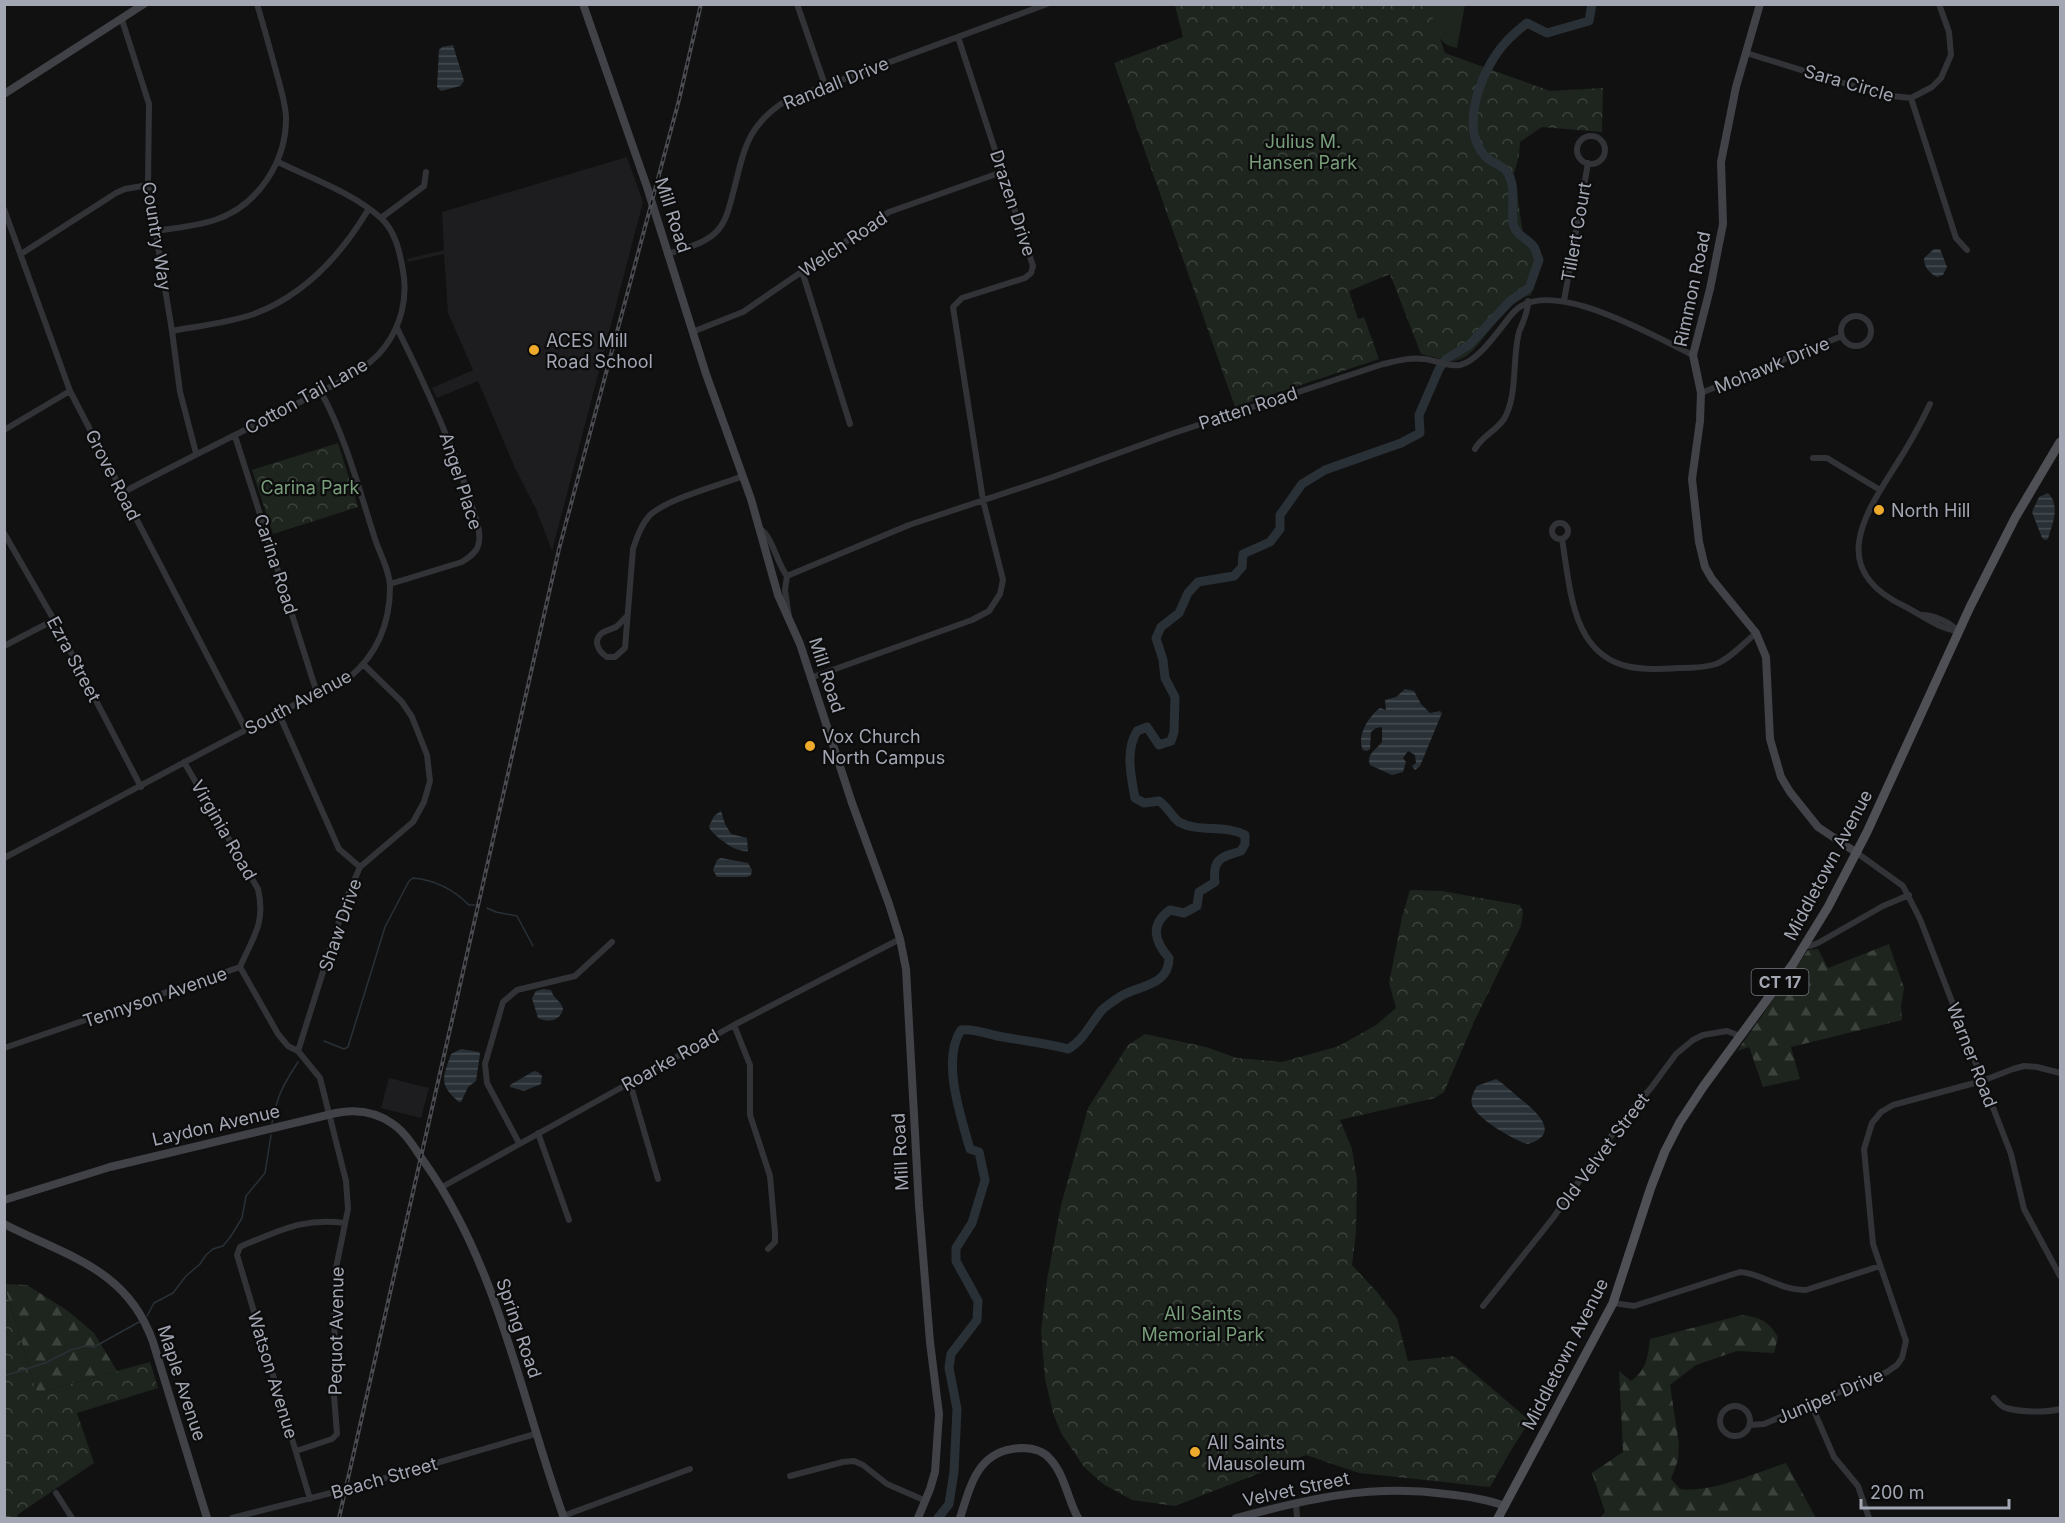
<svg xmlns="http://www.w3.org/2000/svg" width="2065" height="1523" viewBox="0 0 2065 1523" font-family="Inter,sans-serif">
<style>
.built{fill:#1d1d1f}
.green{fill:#1d251e}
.forest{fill:url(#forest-firs)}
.park{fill:url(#park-crowns)}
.water{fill:url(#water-rules)}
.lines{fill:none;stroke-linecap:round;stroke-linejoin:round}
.stream{stroke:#293137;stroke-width:1.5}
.river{stroke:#293137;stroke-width:9}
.street{stroke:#323337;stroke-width:6}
.secondary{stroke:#404247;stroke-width:8}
.primary{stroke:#4e5056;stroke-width:9}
.rail-casing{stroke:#494b50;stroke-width:4}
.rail{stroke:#0c0c0d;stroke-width:1.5;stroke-dasharray:4.5;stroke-linecap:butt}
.street-bridge{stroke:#323337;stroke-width:6}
.poi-dot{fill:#eeaa2c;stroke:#0c0c0d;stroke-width:2}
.labels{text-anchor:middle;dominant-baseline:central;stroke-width:4.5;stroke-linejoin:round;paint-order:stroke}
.shield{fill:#0c0c0d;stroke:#757881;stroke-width:1.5}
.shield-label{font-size:16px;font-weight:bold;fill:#a2a7b3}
.street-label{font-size:18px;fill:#a2a7b3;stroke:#0c0c0d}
.park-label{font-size:18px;fill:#799e7b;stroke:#0c0c0d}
.poi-label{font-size:18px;fill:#a2a7b3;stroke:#0c0c0d;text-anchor:start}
</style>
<defs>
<pattern id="forest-firs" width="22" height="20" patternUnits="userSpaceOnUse" patternTransform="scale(1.5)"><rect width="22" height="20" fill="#1d251e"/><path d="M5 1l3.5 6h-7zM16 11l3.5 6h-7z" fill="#3b423c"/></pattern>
<pattern id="park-crowns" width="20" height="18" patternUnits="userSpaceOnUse" patternTransform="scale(1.5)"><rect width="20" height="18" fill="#1d251e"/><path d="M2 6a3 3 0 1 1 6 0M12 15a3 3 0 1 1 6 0" fill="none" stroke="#3b423c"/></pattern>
<pattern id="water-rules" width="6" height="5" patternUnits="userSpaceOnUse" patternTransform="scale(1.5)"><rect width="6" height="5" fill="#293137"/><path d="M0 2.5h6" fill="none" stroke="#454c52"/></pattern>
</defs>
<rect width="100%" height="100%" fill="#111112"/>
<path class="built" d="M627,157L643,202L552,551L536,509L515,468L478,381L437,398L432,388L473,370L448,313L444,254L408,262L407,259L444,250L442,212Z
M389,1078L429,1088L421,1118L381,1108Z"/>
<path class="green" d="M1427,5H1465L1457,48C1435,45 1433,23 1427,5Z"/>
<path class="forest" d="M1889,944L1904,988L1901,1007L1902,1020L1791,1047L1800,1079L1763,1087L1749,1047L1737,1051L1808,950L1818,949L1828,968Z
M4,1284L27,1285L68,1311L94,1333L117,1371L37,1393Z
M1742,1315C1759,1317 1769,1321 1778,1337L1774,1353L1737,1351L1696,1365L1670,1385L1679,1444L1678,1460L1671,1479L1680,1489C1712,1493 1755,1473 1786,1463L1816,1518H1600L1605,1512L1592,1473L1623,1452L1619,1371L1631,1381C1646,1371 1648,1357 1650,1339Z"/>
<path class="park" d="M1175,5H1428L1445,53L1550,91L1603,88L1602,132L1542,127L1520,142L1519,155L1514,174L1522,227L1524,238L1538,255L1531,295C1497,302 1480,360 1453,361C1443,361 1431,356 1421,354L1390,274L1349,291L1358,319L1364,317L1379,359L1235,407L1114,63L1183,37Z
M338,443L358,507L273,534L252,470Z
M1410,890L1442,891L1520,905L1523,912L1521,926L1474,1022L1444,1092L1435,1098L1340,1120L1352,1149L1357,1180L1356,1232L1352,1265L1377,1292L1397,1318L1408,1361L1454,1356L1530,1421L1513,1447L1490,1487L1359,1473L1306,1455L1175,1506L1132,1500L1103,1484L1084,1467L1061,1433L1053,1413L1045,1379L1041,1331L1047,1280L1061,1205L1088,1108L1128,1045L1145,1034L1206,1047L1237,1058L1282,1062L1339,1046L1376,1025L1396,1008L1389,983L1402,917Z
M5,1288L37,1393L150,1362L158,1388L77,1413L94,1463L17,1515L19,1518H5Z"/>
<path class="water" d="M453,45L464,81L460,86L441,91L437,87L439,50L442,47Z
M1934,249H1940L1947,267L1943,275L1937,277C1929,273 1924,267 1924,258Z
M2048,493C2061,506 2052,524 2048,539L2045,540L2042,538L2032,512L2039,497Z
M1405,689L1414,691L1421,704L1430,713L1440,711L1442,713L1420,766L1415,770L1412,766L1416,763L1415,755L1408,751L1403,758L1406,762L1403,772L1392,775L1370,765C1366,754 1376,750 1382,742V727L1376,728L1371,732L1370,749L1367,751L1363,750C1356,736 1369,716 1380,708L1386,710L1385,700L1396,697Z
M721,811L725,824L731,834L747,838L748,851C736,853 717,838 710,829L709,826L714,816Z
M721,858L748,863L752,870L751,875L747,877H717L713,870L717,860Z
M543,989L551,990C554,1000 561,1000 563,1009C560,1021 549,1023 538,1018L532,998L536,991Z
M461,1049L479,1052L480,1054L476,1081L468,1087L461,1102H459C438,1084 443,1078 451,1054Z
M534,1071L538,1072L542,1076L541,1084L524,1091L510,1087V1085Z
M1496,1079C1504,1084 1511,1091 1518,1097C1533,1109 1564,1133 1528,1144C1515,1141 1476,1118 1472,1105C1470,1098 1474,1091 1477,1086Z"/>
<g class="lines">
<path class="stream" d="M487,908L496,912L517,916L533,946
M324,1041L344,1049L348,1047L385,927L409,881L413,878C435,880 454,890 469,905H475
M272,1123C277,1096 283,1085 298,1062
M147,1316L154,1303L173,1293L186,1276L200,1264L206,1255L213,1249L223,1246L231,1236L242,1218L246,1196L265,1173L271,1135
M4,1376L45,1363L71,1350L85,1346L94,1347L139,1322"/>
<path class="river" d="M938,1518L949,1504L954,1472L957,1409L949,1368L951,1354L977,1320L978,1301L956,1261V1248L972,1223L985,1180L979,1152L970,1149C961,1117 941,1060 961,1030C976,1028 988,1035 1003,1037C1025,1041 1046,1043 1068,1049C1084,1040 1090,1024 1102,1010C1107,1005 1115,1000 1121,996C1139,985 1169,986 1169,958C1155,942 1149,925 1170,910L1184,913L1197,906L1199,892L1215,882C1212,859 1221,857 1241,851L1245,844V835C1224,824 1199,833 1179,822C1172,817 1167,806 1159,801L1144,803L1135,798C1131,776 1125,751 1137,731L1147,727L1159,745L1171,741L1174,732L1175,697L1165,678L1163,660L1156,638L1161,627L1179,613L1188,593L1198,582L1234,576L1242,567L1243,554L1270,542L1280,529V515L1302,484L1325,470L1401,443L1420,433L1419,415L1439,369L1446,359L1469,345L1510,301L1529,288L1539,260C1537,256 1536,250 1534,247C1527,238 1515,235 1513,223C1511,207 1517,187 1507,172C1503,165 1491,163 1485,156C1458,127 1483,66 1506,42C1512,35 1520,29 1527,23L1547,33L1589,21L1592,4"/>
<path class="street" d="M797,4L825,85
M122,20L149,104L148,185L172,331L180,392L196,453
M1746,53L1883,95L1911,98L1932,87L1941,78L1951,55L1949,32L1939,4
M1911,98L1956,238L1967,250
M1577 150a14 14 0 1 1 28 0a14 14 0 1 1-28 0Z
M4,209L70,391L246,730
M381,218L424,186L426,172
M156,231C176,228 196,226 215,220C258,206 287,161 286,116C285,101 280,86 276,71C270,49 264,27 257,4
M21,254L116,193L125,189L148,185
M668,254C684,248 706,244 718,230C726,221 729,208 732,197C744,152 745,126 787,100L1047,4
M802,271L850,424
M1564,301L1588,163
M1841 331a15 15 0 1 1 30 0a15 15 0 1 1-30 0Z
M172,331C199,326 228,323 254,314C305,295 341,255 368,210
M692,332L743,312L889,212L1002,172
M1701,393L1842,336
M1930,404C1920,425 1909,445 1896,465C1863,517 1828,569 1904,606C1922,615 1939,629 1958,631
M4,430L70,391
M235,436L317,693
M1475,449C1482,436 1496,431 1504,419C1518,396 1512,358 1519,332C1523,321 1528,314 1528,301
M1813,458H1827L1880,490
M122,493C178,463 236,435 292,406C321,391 364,374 384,348C401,326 408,298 403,271C400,253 396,232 381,218C351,192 313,179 278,162
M1552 531a8 8 0 1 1 16 0a8 8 0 1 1-16 0Z
M760,529C772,535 777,564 787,576L909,525L1050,478L1171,434L1383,364C1397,361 1410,357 1424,359C1435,360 1449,367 1460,365C1479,361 1500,328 1512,314C1546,272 1655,337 1693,355
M4,533L54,620L141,787
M1562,539C1567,568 1570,611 1586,636C1608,672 1643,670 1680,668C1692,668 1704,668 1716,664C1731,658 1744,643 1756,633
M787,576L785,590L789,617
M390,584L462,562C468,558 476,553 478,546C483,531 473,512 469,497C450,438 425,384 397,328
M1922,615C1934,615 1950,622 1958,631
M627,616C623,620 620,624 616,627C612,629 606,630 602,633C592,641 599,652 607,657H615L625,648L633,549C637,537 641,525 650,515C669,498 718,486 743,476
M4,646L54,620
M810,678L972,620L989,611L1000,594L1003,580L983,500L953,307L962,298L1025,278L1031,273L1033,266L958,37
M279,714L339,849L360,867
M184,762L258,889C266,923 253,937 240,967
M1857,853L1903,886L1920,919L2011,1154L2024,1209L2060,1276
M4,858C120,798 233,734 350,677C377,654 390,623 390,587C390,572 380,554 375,539C359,489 346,438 321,392
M1805,945L1810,946L1818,943L1883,906L1909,895
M734,1025L750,1065V1115L770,1176L775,1233V1242L768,1249
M4,1048L240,967L278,1034L288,1046L298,1051L320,1078L346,1181L348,1209L335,1273L334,1395L337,1434L332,1439L296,1451
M298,1051L346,899L360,867L413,822L424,802L430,781L427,755L412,717L402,702L364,665
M630,1083L658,1179
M538,1133L569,1220
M519,1143L487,1083L485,1064L503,1002L517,990L575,976L612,942
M442,1187L734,1025L900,939
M1613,1303L1634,1306L1740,1272C1764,1274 1781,1291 1806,1290L1880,1266
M1483,1306L1553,1218L1621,1122L1651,1088L1676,1054L1693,1040L1703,1035L1727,1031L1740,1036
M1994,1398C1998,1402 2000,1406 2006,1408C2020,1412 2046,1413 2060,1409
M1811,1404L1834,1457L1858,1486L1869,1518
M1720 1421a15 15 0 1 1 30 0a15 15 0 1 1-30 0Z
M1750,1425L1764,1424L1887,1372L1897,1365L1902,1358L1906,1341L1873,1244L1864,1149L1872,1123L1881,1112L1893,1105L1982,1081L2013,1069L2024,1066L2037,1067L2060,1073
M790,1476L843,1462L854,1461L863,1465L887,1484L926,1501
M365,1484L535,1434
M56,1493L72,1518
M310,1499L237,1255L240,1247L246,1244C284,1229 303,1218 345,1223
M1296,1503L1297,1518
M563,1516L690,1469
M232,1518L327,1494"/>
<path class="secondary" d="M583,4L647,187L706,374L751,499L778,595L800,644L852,803L889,904L900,939L906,969L919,1206L930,1342L939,1414L935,1472L930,1489L918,1518
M1760,4L1736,87L1721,162L1723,224L1710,289L1693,355L1701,393L1700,421L1692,479L1699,542L1705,567L1712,579L1756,633L1766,657L1770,739L1781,777L1790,792L1818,827L1857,853
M4,94L144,4
M4,1200L110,1167L336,1113C357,1109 376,1112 393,1124C406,1133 415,1149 425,1163C499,1268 521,1399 564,1518
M4,1224C66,1256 127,1268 153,1342L207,1518
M960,1518C971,1484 978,1449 1022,1448C1033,1448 1044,1451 1051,1460C1065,1476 1068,1500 1078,1518
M1236,1518C1307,1499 1371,1484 1446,1494C1466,1496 1486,1499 1505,1506"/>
<path class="primary" d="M1498,1518L1613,1303L1651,1187L1665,1151L1680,1122L1703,1087L1793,964L1828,907L1867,832L1970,607L2015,518L2060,442"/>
<g class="rail-casing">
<path id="rail" d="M339,1518L559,549L679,100L701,4"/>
</g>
<use href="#rail" class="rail"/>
<path class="street-bridge" d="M327,1494L365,1484"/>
</g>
<g class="poi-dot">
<circle cx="534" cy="350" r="6"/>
<circle cx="1879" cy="510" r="6"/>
<circle cx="810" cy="746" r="6"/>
<circle cx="1195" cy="1452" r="6"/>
</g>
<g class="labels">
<rect class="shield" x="1751.5" y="969" width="57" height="26" rx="4.5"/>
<g class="shield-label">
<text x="1780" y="982">CT 17</text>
</g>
<g class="street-label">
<text transform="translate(836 83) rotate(-22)">Randall Drive</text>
<text transform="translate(1849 83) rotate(16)">Sara Circle</text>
<text transform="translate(1013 203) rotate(72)">Drazen Drive</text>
<text transform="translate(673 215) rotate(72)">Mill Road</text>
<text transform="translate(1576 232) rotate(-80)">Tillert Court</text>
<text transform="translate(157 236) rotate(81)">Country Way</text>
<text transform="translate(843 244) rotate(-34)">Welch Road</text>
<text transform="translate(1692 289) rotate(-78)">Rimmon Road</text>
<text transform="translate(1772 365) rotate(-22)">Mohawk Drive</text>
<text transform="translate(306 396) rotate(-29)">Cotton Tail Lane</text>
<text transform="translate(1248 408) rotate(-18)">Patten Road</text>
<text transform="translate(113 475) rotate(63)">Grove Road</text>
<text transform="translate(461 481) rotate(72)">Angel Place</text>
<text transform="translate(276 564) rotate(72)">Carina Road</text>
<text transform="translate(74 659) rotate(62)">Ezra Street</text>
<text transform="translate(827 675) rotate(72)">Mill Road</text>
<text transform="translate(298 702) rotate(-28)">South Avenue</text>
<text transform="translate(224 830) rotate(60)">Virginia Road</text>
<text transform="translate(1828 865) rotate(-62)">Middletown Avenue</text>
<text transform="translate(340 925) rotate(-71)">Shaw Drive</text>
<text transform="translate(155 997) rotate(-19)">Tennyson Avenue</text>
<text transform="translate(1972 1055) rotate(69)">Warner Road</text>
<text transform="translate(670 1060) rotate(-29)">Roarke Road</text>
<text transform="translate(216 1125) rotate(-13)">Laydon Avenue</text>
<text transform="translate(900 1152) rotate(-93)">Mill Road</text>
<text transform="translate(1602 1152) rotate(-53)">Old Velvet Street</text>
<text transform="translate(519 1328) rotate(71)">Spring Road</text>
<text transform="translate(336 1331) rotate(-89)">Pequot Avenue</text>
<text transform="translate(1565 1354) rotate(-63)">Middletown Avenue</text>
<text transform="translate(273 1375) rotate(73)">Watson Avenue</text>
<text transform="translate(182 1383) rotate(72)">Maple Avenue</text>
<text transform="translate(1830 1396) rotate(-23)">Juniper Drive</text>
<text transform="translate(384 1478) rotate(-16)">Beach Street</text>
<text transform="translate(1296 1489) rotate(-12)">Velvet Street</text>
</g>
<g class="park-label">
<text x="1303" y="141">Julius M.<tspan x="1303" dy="21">Hansen Park</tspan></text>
<text x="310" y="487">Carina Park</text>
<text x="1203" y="1313">All Saints<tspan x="1203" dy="21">Memorial Park</tspan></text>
</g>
<g class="poi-label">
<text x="546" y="340">ACES Mill<tspan x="546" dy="21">Road School</tspan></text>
<text x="1891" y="510">North Hill</text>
<text x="822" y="736">Vox Church<tspan x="822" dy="21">North Campus</tspan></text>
<text x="1207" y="1442">All Saints<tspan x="1207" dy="21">Mausoleum</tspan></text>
</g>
</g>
<rect width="2065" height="1523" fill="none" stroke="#a2a7b3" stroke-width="12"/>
<path d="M1861 1499v9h148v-9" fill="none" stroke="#a2a7b3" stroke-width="3"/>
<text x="1870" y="1499" font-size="18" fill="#a2a7b3" stroke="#0c0c0d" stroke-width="4.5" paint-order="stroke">200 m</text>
</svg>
